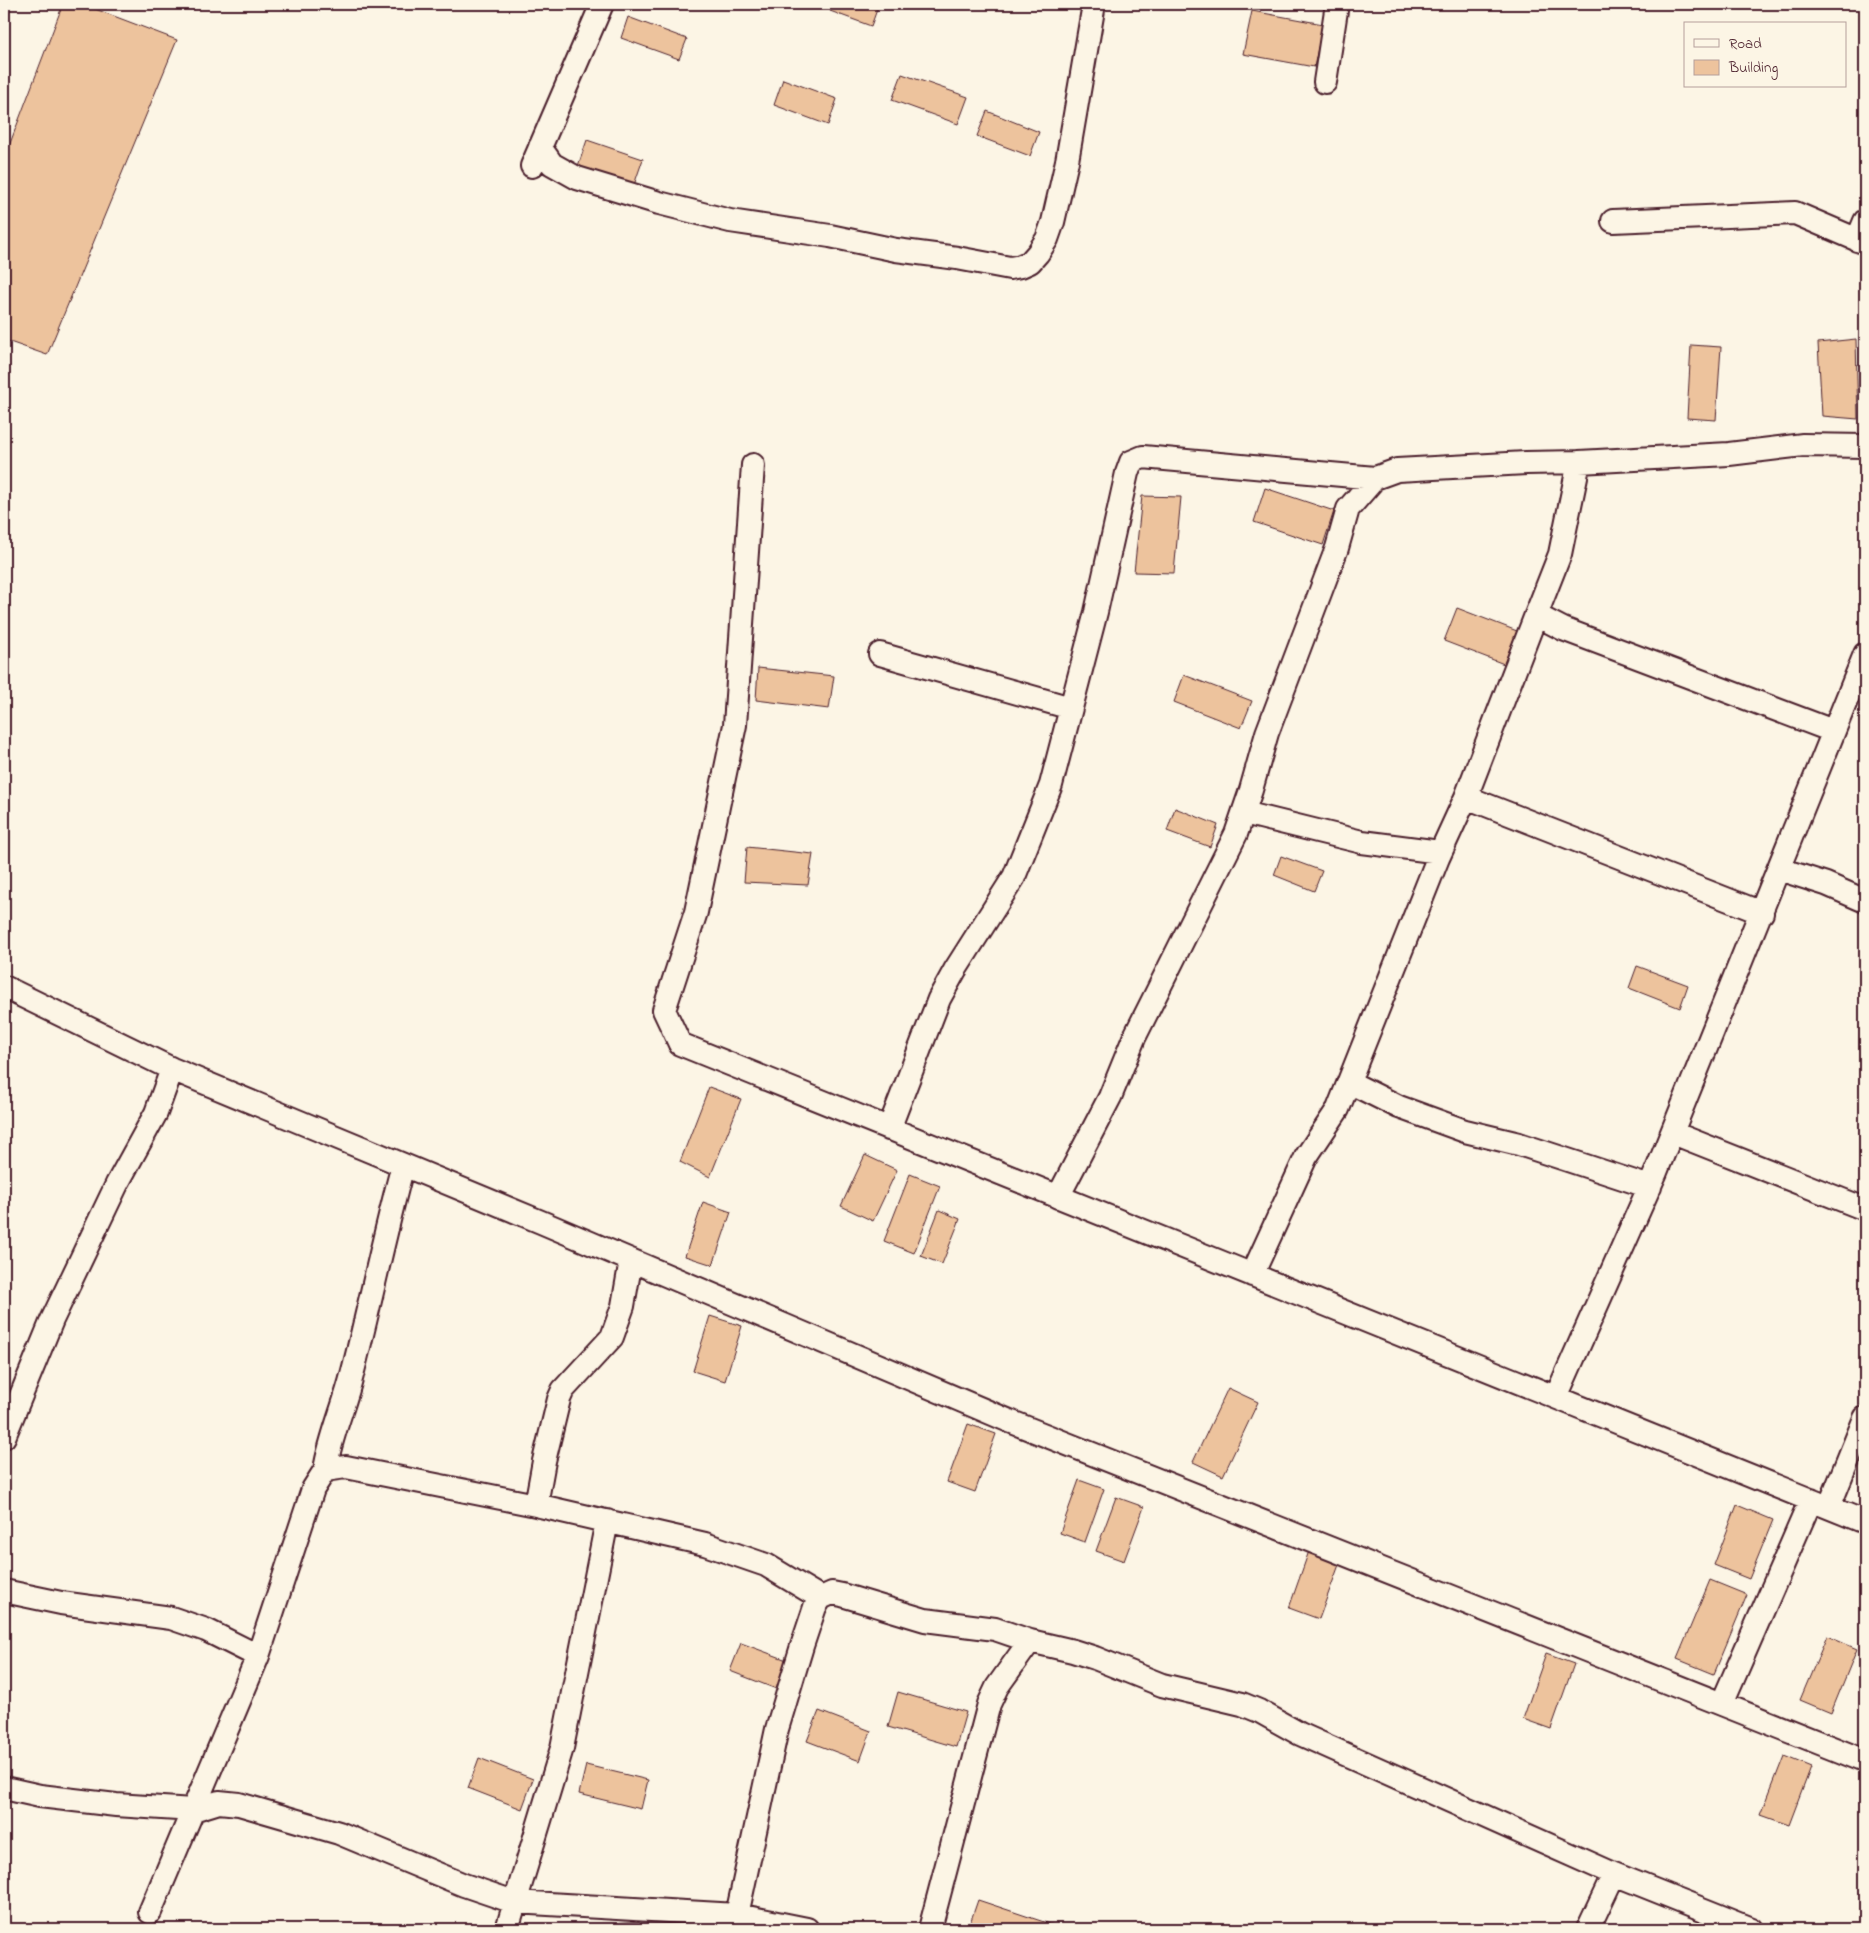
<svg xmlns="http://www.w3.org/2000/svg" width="1869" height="1933" viewBox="0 0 1869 1933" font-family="'Indie Flower',sans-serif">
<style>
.building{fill:#edc39d;stroke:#4a1f2b}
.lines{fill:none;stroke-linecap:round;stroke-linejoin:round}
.minor-casing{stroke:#4a1f2b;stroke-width:26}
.minor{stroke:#fcf5e5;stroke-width:22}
</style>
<rect width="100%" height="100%" fill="#fcf5e5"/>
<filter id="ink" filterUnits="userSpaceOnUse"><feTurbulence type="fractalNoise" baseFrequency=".02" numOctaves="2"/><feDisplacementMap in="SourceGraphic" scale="10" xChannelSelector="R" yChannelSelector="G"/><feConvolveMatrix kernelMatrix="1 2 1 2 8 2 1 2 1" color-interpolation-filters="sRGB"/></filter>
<g filter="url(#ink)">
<path class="building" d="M63,4H82L177,40L47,355L4,340V159Z
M833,4H879L871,26L830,11Z
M1252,11L1323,24L1314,67L1243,54Z
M628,17L687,39L679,59L621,38Z
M902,74L968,97L958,124L892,100Z
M783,79L837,99L828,125L774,105Z
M987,111L1039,132L1030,156L977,136Z
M587,140L643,159L634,185L578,166Z
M1856,339L1858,419L1822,416L1818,343Z
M1691,345L1721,347L1716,420L1687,418Z
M1265,488L1334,511L1323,545L1254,522Z
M1142,496L1181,497L1174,573L1134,572Z
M1457,608L1517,631L1504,664L1444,641Z
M758,668L834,676L829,709L756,700Z
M1184,675L1252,701L1241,728L1174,702Z
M1175,808L1218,825L1210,847L1167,831Z
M747,847L813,854L808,885L744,882Z
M1281,856L1322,871L1314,891L1274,875Z
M1637,966L1688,985L1680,1008L1629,988Z
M709,1087L741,1099L710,1177L680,1162Z
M865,1155L897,1170L873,1221L841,1206Z
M910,1174L940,1186L914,1253L884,1241Z
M703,1202L731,1212L713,1265L685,1256Z
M939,1210L960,1219L942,1264L921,1256Z
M710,1316L742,1326L725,1381L693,1371Z
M1228,1388L1258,1402L1223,1476L1193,1462Z
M968,1424L996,1434L975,1492L947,1482Z
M1079,1480L1104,1489L1085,1542L1060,1533Z
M1116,1497L1144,1507L1124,1561L1096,1551Z
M1737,1505L1773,1520L1749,1579L1714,1565Z
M1309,1551L1340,1562L1319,1619L1289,1608Z
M1710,1580L1747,1595L1714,1674L1677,1659Z
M1827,1636L1857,1649L1831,1713L1800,1700Z
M741,1643L795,1663L784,1692L730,1671Z
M1546,1654L1574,1664L1551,1729L1523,1719Z
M898,1692L966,1712L956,1747L888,1727Z
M819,1711L871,1731L860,1761L807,1741Z
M1784,1756L1811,1767L1789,1825L1761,1815Z
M479,1758L533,1779L522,1809L468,1788Z
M586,1765L648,1780L641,1809L579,1794Z
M978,1900L1065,1929H968Z"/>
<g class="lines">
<g class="minor-casing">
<path id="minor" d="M1325,82L1337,4
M540,147L552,164L577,178L659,203L730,221L830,236L896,250L957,258L1010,268L1021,266L1030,262L1038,253L1047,239L1053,222L1067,161L1094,4
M532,166L602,4
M1613,221L1795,213L1865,243
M1857,240L1865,221
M1579,462L1729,454L1803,445L1865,446
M753,465L735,725L696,912L664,1010L680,1044L1865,1522
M880,654L1071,708
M1466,797L1762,913
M1244,813L1362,842L1440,852
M1779,869L1826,884L1865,901
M4,987L172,1069L541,1222L1012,1422L1865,1761
M1349,1082L1399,1107L1465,1131L1519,1144L1650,1187
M889,1129L939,999L955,970L1014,877L1051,785L1096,612L1127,473L1131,462L1143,457L1375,478
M1673,1133L1865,1209
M1058,1197L1110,1097L1134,1038L1236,834L1251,790L1267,733L1337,548L1348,509L1375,478L1397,470L1526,463L1579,462L1560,554L1536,615L1563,629L1833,731
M1252,1275L1306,1157L1338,1109L1438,858L1466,797L1536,615
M1556,1397L1656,1172L1865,654
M4,1437L52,1320L117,1184L156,1113L172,1069
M325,1470C330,1438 344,1407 352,1375C370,1305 384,1235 403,1165
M536,1505L544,1461L559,1399L563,1390L612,1337L623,1306L631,1260
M1829,1507L1865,1418
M4,1591L61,1603L171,1618L206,1630L258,1656L150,1912
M258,1656L313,1489L325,1470L346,1467L536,1505L705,1544L766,1565L821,1598
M1722,1704L1811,1500
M4,1788L40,1796L116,1805L193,1810L219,1802L239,1804L339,1833L464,1885L514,1902L737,1915L807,1929
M737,1915L777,1729L802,1646L815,1607L821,1598L832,1593L842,1595L925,1620L995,1629L1030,1641
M507,1929L562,1748L607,1521
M930,1929L989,1704L997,1687L1030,1641L1073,1651L1095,1658L1162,1685L1242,1704L1259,1711L1300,1734L1614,1874L1752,1929
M1588,1929L1614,1874"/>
</g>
<use href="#minor" class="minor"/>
</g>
</g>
<rect width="1869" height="1933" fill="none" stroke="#fcf5e5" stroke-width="20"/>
<rect x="10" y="10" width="1849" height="1913" fill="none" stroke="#4a1f2b" stroke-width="2" filter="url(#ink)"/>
<rect x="1684" y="22" width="162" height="65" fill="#fcf5e5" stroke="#b59f9b"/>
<rect x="1694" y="39" width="25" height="8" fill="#fcf5e5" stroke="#b59f9b"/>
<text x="1729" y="48" font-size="15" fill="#4a1f2b">Road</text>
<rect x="1694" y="60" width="25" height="15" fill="#edc39d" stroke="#b59f9b"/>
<text x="1729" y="72" font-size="15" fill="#4a1f2b">Building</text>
</svg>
